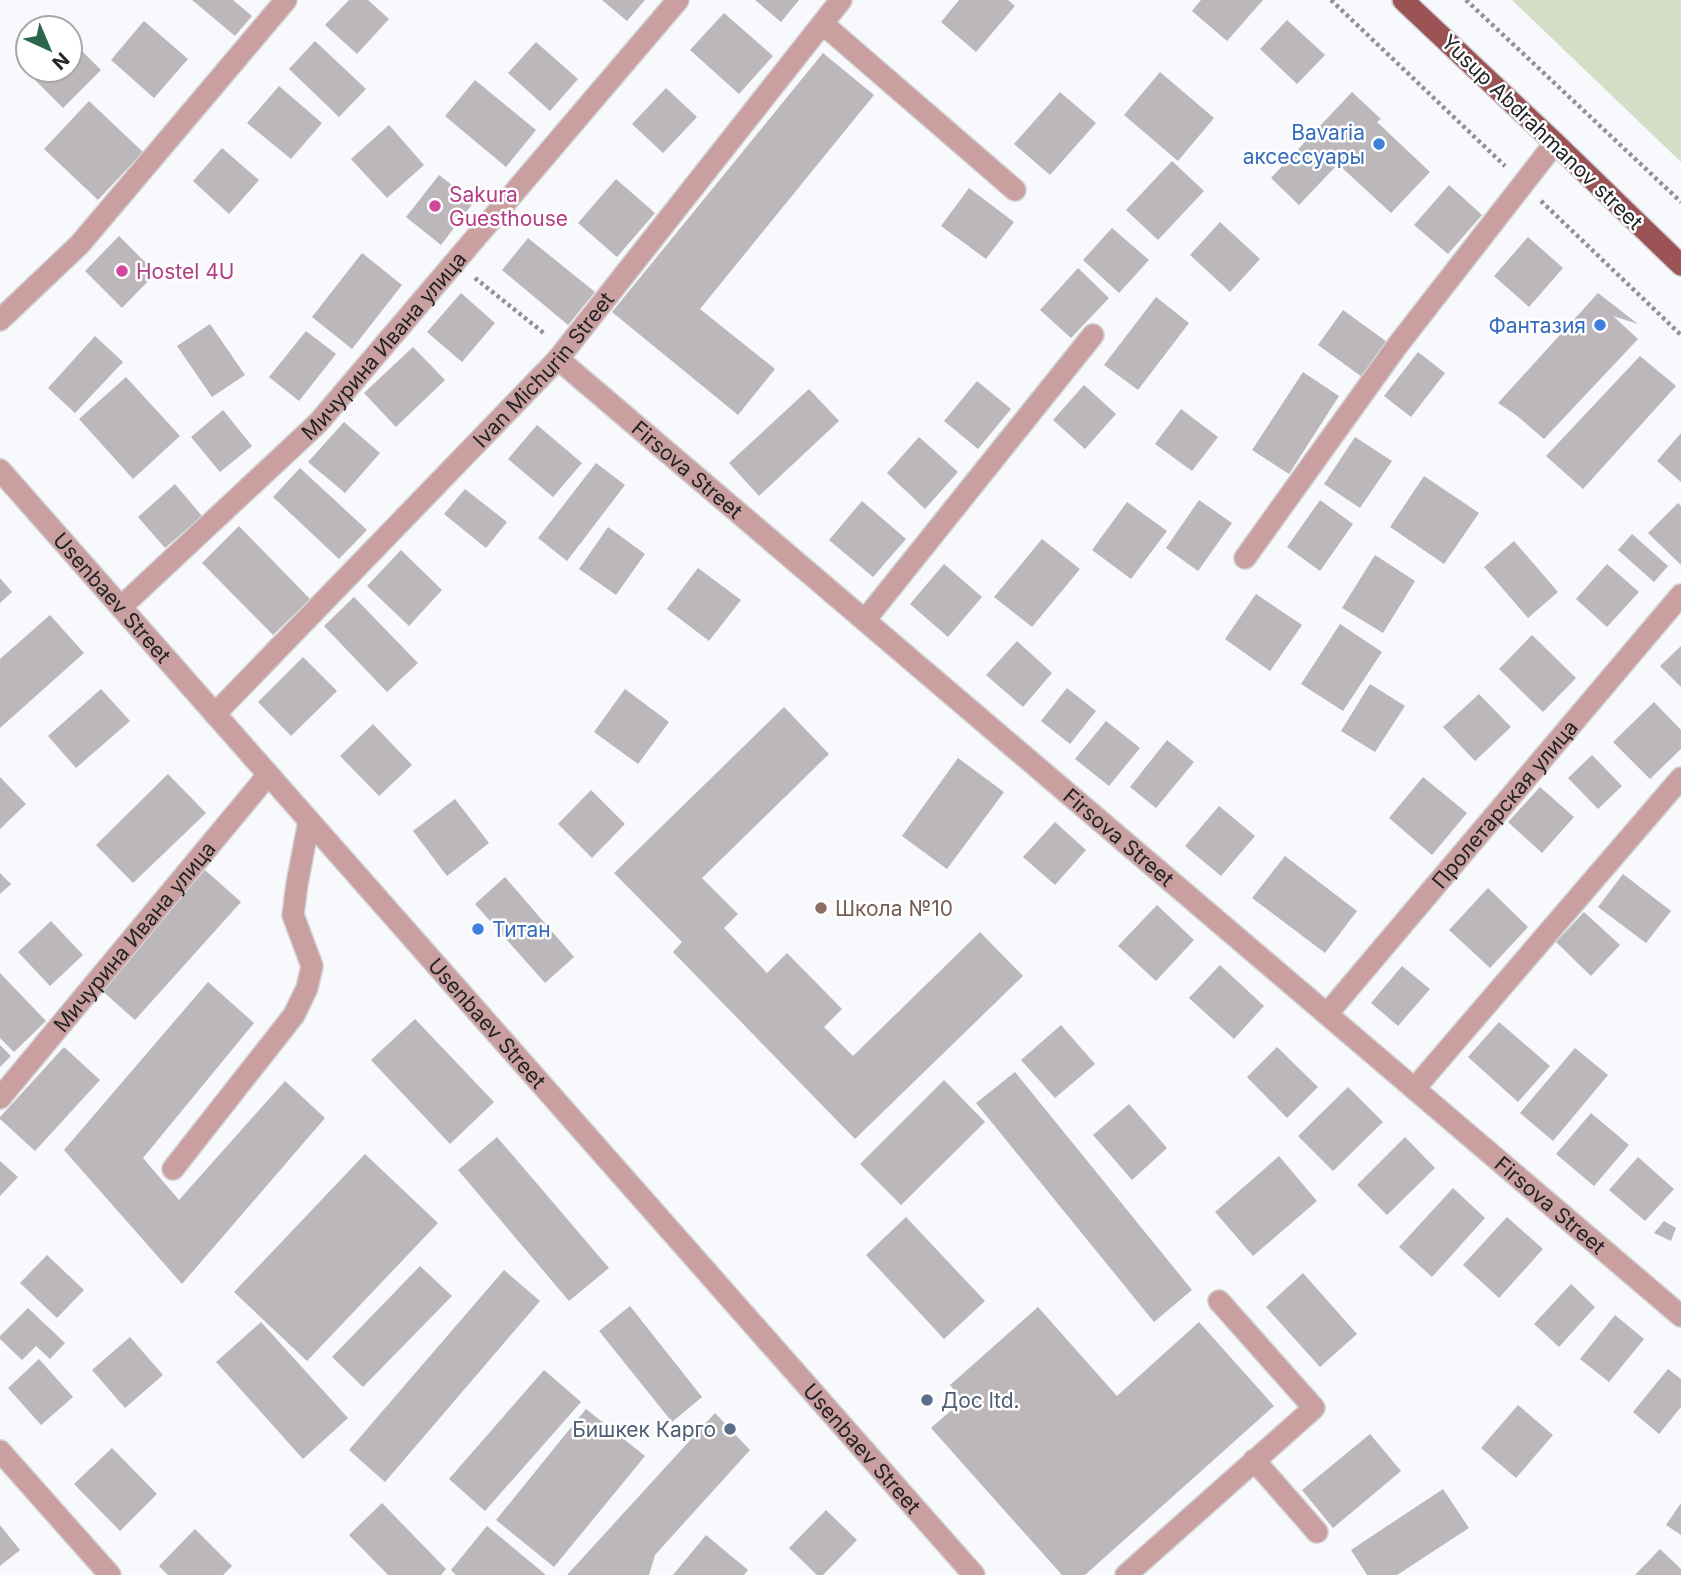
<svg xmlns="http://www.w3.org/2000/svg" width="1681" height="1575" viewBox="0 0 1681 1575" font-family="Inter,sans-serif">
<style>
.green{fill:#d6ddc6}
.building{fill:#bbb7ba}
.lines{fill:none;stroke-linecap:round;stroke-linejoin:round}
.minor-casing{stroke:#d1d3d6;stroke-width:24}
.major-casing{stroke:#d1d3d6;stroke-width:24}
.path{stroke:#8f9193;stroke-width:4.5;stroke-dasharray:3.5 3.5;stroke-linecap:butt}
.minor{stroke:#ca9f9f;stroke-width:21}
.major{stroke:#9b5356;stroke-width:21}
.shop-dot{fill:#3f7fe0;stroke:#fff;stroke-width:2.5}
.hotel-dot{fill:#d1479c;stroke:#fff;stroke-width:2.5}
.education-dot{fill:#8d6e63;stroke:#fff;stroke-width:2.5}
.service-dot{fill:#5c6f8a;stroke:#fff;stroke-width:2.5}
.labels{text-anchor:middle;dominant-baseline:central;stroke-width:5;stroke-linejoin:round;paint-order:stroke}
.shop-label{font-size:21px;fill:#366cbe;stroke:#fff;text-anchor:end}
.street-label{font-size:21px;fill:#232425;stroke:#fff}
.hotel-label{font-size:21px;fill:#b23c85;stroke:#fff;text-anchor:start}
.education-label{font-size:21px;fill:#785e54;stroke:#fff;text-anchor:start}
.service-label{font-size:21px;fill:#4e5e75;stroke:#fff;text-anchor:start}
</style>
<rect width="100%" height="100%" fill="#f7f9fd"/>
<path class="green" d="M1512,0H1681V162Z"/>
<path class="building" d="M192,0H233L252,16L235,36Z
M349,0H368L389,19L357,54L325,25Z
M602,0H645L627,21Z
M755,0H799L781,22Z
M959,0H1008L1015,6L976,52L941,22Z
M1201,0H1263L1227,41L1192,11Z
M724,13L773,56L739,94L690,50Z
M1287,20L1325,55L1297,84L1260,49Z
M144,21L188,59L154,98L111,60Z
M70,39L101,70L63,108L32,77L39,70H70Z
M315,41L366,89L339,117L289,69Z
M536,42L578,79L550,111L508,73Z
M823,53L874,95L700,309L775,369L738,415L612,312Z
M1160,72L1214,118L1178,161L1124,115Z
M475,80L536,130L506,167L445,116Z
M279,86L322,123L291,159L247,123Z
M666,88L697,117L663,153L632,124Z
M1060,92L1096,123L1050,175L1014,144Z
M1352,92L1381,119L1377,122L1430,172L1391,213L1338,164L1299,205L1271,178Z
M89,101L143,152L98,200L44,149Z
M389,125L424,165L387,198L351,159Z
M222,148L259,180L229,214L193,181Z
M1172,161L1204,191L1158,240L1126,210Z
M439,175L474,202L441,245L406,217Z
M616,179L655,213L617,257L578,223Z
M1449,185L1482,215L1448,254L1414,225Z
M969,188L1014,222L986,259L941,226Z
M1220,222L1260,259L1230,292L1190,255Z
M1112,228L1149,260L1119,293L1083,260Z
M119,236L156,273L122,308L85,271Z
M1528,237L1563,268L1529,307L1494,276Z
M528,238L595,292L568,325L502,270Z
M362,253L402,285L352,349L312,317Z
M1078,268L1109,298L1071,338L1040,310Z
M461,293L495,323L462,362L427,332Z
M1598,293L1638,324L1613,316L1638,339L1544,439L1516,415L1498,403Z
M1156,297L1189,323L1138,390L1104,365Z
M1343,310L1387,342L1362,377L1318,345Z
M210,324L245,375L212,397L177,346Z
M306,331L336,354L299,401L269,377Z
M95,336L123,362L75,413L48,388Z
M413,347L445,380L396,427L364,393Z
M1418,352L1445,373L1411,417L1384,396Z
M1640,356L1676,386L1583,489L1546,456Z
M1303,372L1339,396L1289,474L1252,450Z
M126,377L180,436L133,479L79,419Z
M977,381L1011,409L978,449L944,421Z
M1084,385L1116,414L1085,449L1053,420Z
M809,389L839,421L759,496L729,463Z
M1181,409L1218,437L1192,471L1155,444Z
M223,410L252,446L220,472L191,437Z
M344,422L380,453L345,493L308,462Z
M537,425L582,463L553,497L508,459Z
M1681,433V482L1657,461Z
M919,437L958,472L925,509L887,473Z
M1355,437L1392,461L1360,508L1324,484Z
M596,463L625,485L567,561L538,538Z
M300,468L367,530L339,559L273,497Z
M1424,476L1479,513L1444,564L1390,527Z
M175,484L202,516L165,548L138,517Z
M465,489L507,522L486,548L444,514Z
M1199,500L1232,523L1198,571L1166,548Z
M1320,500L1353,524L1320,571L1287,547Z
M862,501L906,539L873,577L829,540Z
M1127,502L1167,531L1131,579L1092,550Z
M1678,503L1681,506V565L1648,533Z
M239,526L310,599L273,635L202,563Z
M608,527L645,554L616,595L579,569Z
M1632,534L1668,566L1654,582L1618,550Z
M1042,539L1080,569L1032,627L994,597Z
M1514,541L1558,592L1528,618L1484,567Z
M401,550L442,590L409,626L367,586Z
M1375,555L1415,581L1383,633L1342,608Z
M944,564L982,597L948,637L910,604Z
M1607,564L1639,592L1607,627L1576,599Z
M698,568L741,600L709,641L667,609Z
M0,578L12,592L0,603Z
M1256,594L1302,625L1270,671L1225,639Z
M354,597L418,663L387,692L324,626Z
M50,615L84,653L0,728V659Z
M1340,624L1382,652L1343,711L1301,684Z
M1532,635L1576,678L1543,712L1499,669Z
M1017,641L1052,673L1023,707L986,675Z
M1681,646V687L1660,666Z
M303,657L337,691L291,736L258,702Z
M1370,684L1405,706L1375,752L1341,731Z
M1067,688L1096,711L1070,744L1041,721Z
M101,689L130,721L76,768L48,736Z
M625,689L669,722L638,764L594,732Z
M1479,694L1511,727L1475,761L1443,727Z
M1654,702L1681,730V749L1650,779L1613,742Z
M784,707L829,754L702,878L738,914L724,928L767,973L787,953L842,1009L824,1027L853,1056L980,932L1023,976L855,1139L673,952L682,942L614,873Z
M1106,721L1140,748L1109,786L1075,759Z
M373,724L412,765L379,796L340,756Z
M1167,740L1194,762L1156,808L1130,787Z
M1592,755L1622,786L1598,809L1568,778Z
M958,758L1004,792L947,869L902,836Z
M168,774L206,813L133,883L96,845Z
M0,777L26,804L0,829Z
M1423,777L1467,813L1432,855L1389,818Z
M1540,787L1574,817L1542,853L1508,822Z
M591,790L625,824L592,858L558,824Z
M455,799L489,843L447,876L413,831Z
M1219,806L1255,836L1221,876L1185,846Z
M1055,822L1086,850L1055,885L1023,857Z
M1285,856L1357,911L1325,953L1252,898Z
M205,870L241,902L135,1020L99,988Z
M0,873L11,884L0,894Z
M1623,874L1671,911L1646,943L1598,907Z
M505,877L574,957L545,983L475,904Z
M1488,888L1528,927L1490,968L1449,930Z
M1157,905L1194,940L1156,981L1118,946Z
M1584,912L1620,945L1591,976L1556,942Z
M51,921L83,955L50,986L18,952Z
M1220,965L1264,1006L1234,1039L1189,998Z
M1402,966L1430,989L1398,1026L1371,1003Z
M0,973L46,1021L14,1052L0,1038Z
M208,982L254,1023L143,1158L179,1200L285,1081L325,1118L182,1284L64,1150Z
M415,1019L494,1102L450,1144L371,1060Z
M1499,1022L1550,1066L1518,1102L1468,1057Z
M1061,1025L1095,1064L1055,1098L1021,1060Z
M0,1045L11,1056L0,1067Z
M64,1047L100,1080L35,1151L0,1119V1117Z
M1277,1047L1318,1087L1287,1118L1247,1077Z
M1575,1048L1608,1075L1553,1141L1520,1113Z
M1015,1072L1192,1290L1154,1322L976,1103Z
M944,1080L985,1122L901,1205L860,1164Z
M1348,1087L1383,1122L1333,1171L1298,1136Z
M1129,1104L1167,1148L1132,1180L1093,1135Z
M1591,1113L1629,1145L1594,1186L1556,1154Z
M497,1137L609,1268L569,1301L458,1170Z
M1405,1137L1435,1168L1387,1215L1357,1185Z
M365,1154L438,1223L307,1361L234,1292Z
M1279,1156L1317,1201L1253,1256L1215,1212Z
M1638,1157L1674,1189L1645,1221L1609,1190Z
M0,1161L18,1177L0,1196Z
M1453,1188L1485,1218L1432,1277L1399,1247Z
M906,1217L985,1301L944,1339L866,1255Z
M1507,1217L1543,1249L1499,1298L1463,1265Z
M1664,1221L1676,1228L1671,1241L1654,1233Z
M47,1255L84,1290L57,1318L20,1283Z
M420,1266L452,1296L363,1387L332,1357Z
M504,1270L540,1301L385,1482L349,1450Z
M1303,1273L1357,1334L1320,1367L1266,1307Z
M1571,1284L1595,1307L1559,1347L1534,1324Z
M630,1306L702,1397L672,1422L599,1331Z
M1038,1307L1117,1396L1199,1322L1274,1406L1085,1575H1062L931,1428L963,1400L950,1385Z
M28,1308L65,1343L50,1359L36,1346L22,1360L0,1339V1336Z
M1615,1315L1644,1339L1609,1382L1580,1359Z
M261,1322L348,1418L303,1459L216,1362Z
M130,1337L163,1375L125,1408L92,1370Z
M39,1359L73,1397L41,1425L8,1388Z
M1668,1369L1681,1379V1407L1659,1434L1633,1412Z
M544,1370L581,1402L485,1511L449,1479Z
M1518,1405L1553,1435L1516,1478L1481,1448Z
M586,1409L645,1456L554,1567L496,1520Z
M715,1413L750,1450L655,1555L649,1575H567Z
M1370,1434L1401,1471L1333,1528L1302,1490Z
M112,1448L157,1494L120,1531L74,1484Z
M1443,1489L1469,1528L1397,1575H1367L1351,1550Z
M382,1503L446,1569L441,1575H388L349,1535Z
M1681,1503V1535L1666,1525Z
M826,1510L857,1540L823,1575H817L789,1548Z
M0,1525L20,1550L0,1566Z
M487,1526L546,1575H456L451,1570Z
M195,1529L232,1566L223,1575H168L159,1566Z
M706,1535L748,1570L744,1575H673Z
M1660,1549L1681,1569V1575H1635Z"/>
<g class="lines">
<g class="minor-casing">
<g id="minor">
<path d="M823,24L1015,190"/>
<path d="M0,320L80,244L286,0"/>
<path id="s1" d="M558,359L1681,1316"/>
<path id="s2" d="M0,470L974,1575"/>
<path d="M1245,558L1397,346L1555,143"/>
<path id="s3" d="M121,607L318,423L678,0"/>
<path d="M865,620L1093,335"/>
<path id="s4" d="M215,714L558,359L841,0"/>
<path id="s5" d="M1327,1014L1681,595"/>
<path d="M1415,1088L1681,778"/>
<path id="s6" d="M0,1098L268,775"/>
<path d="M173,1169L294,1015L307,988L312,966L293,915L297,884L309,821"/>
<path d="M0,1451L110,1575"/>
<path d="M1254,1460L1317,1532"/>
<path d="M1126,1575L1314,1408L1219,1301"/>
</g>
</g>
<g class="major-casing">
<path id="major" d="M1403,0L1555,143L1681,265"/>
</g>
<path class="path" d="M1331,0L1505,166
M1466,0L1681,202
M1541,201L1681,335
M475,278L545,334"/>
<use href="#minor" class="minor"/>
<use href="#major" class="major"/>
</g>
<g class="shop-dot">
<circle cx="1379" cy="144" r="7"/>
<circle cx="1600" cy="325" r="7"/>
<circle cx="478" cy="929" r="7"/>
</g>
<g class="hotel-dot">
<circle cx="435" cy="206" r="7"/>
<circle cx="122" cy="271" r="7"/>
</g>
<circle class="education-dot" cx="821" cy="908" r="7"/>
<g class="service-dot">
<circle cx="927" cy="1400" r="7"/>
<circle cx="730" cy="1429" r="7"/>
</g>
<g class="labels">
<g class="shop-label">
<text x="1365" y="132">Bavaria<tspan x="1365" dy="24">аксеcсуары</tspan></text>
<text x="1586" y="325">Фантазия</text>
<text x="492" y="929" text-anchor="start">Титан</text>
</g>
<g class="street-label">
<text transform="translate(1542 132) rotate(44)">Yusup Abdrahmanov street</text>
<text stroke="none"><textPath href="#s3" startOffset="371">Мичурина Ивана улица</textPath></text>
<text stroke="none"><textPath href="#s4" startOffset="476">Ivan Michurin Street</textPath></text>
<text stroke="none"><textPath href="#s1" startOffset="170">Firsova Street</textPath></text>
<text stroke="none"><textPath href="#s2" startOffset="170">Usenbaev Street</textPath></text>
<text stroke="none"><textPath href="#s5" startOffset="275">Пролетарская улица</textPath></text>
<text stroke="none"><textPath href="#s1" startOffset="737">Firsova Street</textPath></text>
<text stroke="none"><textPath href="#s6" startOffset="210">Мичурина Ивана улица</textPath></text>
<text stroke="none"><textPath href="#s2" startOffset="737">Usenbaev Street</textPath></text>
<text stroke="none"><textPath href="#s1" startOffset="1304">Firsova Street</textPath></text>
<text stroke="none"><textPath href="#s2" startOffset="1304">Usenbaev Street</textPath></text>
</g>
<g class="hotel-label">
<text x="449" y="194">Sakura<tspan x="449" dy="24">Guesthouse</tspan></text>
<text x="136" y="271">Hostel 4U</text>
</g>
<g class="education-label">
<text x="835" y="908">Школа №10</text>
</g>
<g class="service-label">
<text x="941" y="1400">Дос ltd.</text>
<text x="716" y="1429" text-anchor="end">Бишкек Карго</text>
</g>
</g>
<g transform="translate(49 49) rotate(136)"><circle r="33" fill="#ffffff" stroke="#a7a7a8" stroke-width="2"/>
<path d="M0-5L12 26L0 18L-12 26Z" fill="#2d664f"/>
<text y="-10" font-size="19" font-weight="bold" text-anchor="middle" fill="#232425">N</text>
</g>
</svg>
